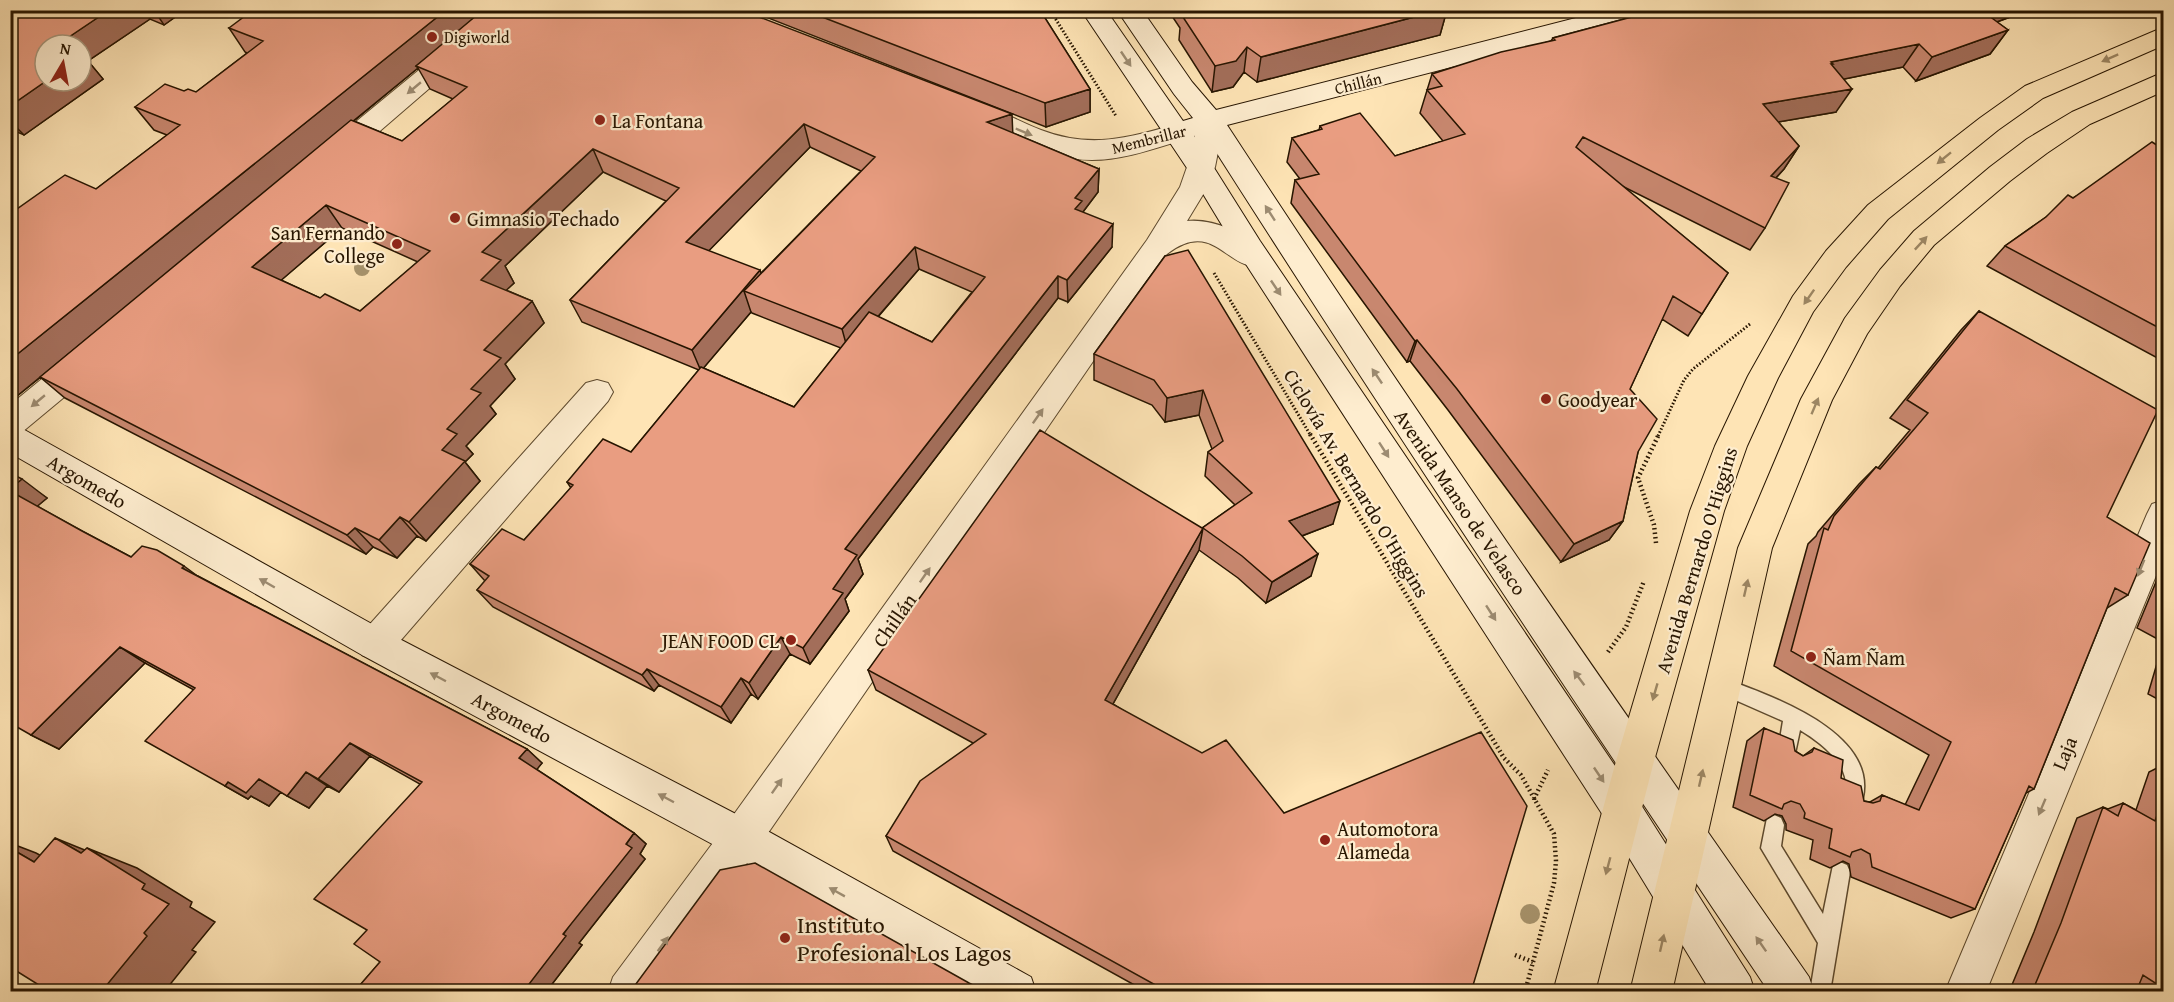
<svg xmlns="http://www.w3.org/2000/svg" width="2174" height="1002" viewBox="0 0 2174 1002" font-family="'Gentium Book Plus',serif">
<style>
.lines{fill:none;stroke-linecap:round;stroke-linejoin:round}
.lane-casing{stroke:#5d492d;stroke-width:3}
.street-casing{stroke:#5d492d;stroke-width:2}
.secondary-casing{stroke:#271500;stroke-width:2}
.primary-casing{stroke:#271500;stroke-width:2}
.path-far1{stroke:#271500;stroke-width:3;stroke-dasharray:1.5 2;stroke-linecap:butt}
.path{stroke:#271500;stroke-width:4.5;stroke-dasharray:1.5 3;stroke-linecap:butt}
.lane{fill:#feedcf;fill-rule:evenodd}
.street{fill:#feedcf;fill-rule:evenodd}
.secondary{fill:#feedcf;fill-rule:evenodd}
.primary{fill:#fee4b5;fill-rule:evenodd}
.tree{fill:#a7936c}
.wall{fill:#c8876f;stroke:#271500;stroke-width:1.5;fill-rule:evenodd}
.shaded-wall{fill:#a36e5a;stroke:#271500;stroke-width:1.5}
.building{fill:#e99d81;stroke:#271500;stroke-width:1.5;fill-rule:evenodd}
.oneway{fill:#9d8764}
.oneway2{fill:#9d8c72}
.poi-dot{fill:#8f2418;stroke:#feedcf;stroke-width:2}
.labels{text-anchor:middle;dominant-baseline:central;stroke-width:4.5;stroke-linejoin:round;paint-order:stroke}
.far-poi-label{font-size:16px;fill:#271500;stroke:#feedcf;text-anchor:start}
.far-street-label{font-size:16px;fill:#271500;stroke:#feedcf}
.poi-label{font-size:20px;fill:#271500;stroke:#feedcf;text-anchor:start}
.street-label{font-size:20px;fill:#271500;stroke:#feedcf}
.near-poi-label{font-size:24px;fill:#271500;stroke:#feedcf;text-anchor:start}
</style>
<rect width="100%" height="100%" fill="#fee4b5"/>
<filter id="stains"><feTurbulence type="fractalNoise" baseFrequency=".00333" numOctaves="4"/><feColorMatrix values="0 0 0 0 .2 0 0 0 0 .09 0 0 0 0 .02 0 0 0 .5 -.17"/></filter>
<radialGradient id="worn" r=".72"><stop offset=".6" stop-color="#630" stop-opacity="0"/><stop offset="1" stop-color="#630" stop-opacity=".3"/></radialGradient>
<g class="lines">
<g class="lane-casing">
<path id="lane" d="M1723,678C1773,697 1890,736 1859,810L1852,812L1845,810C1841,800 1847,792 1846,782C1843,759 1818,741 1800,730L1793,763L1786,766L1779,763L1777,757L1783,721L1717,692L1714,686L1717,680Z
M1774,815L1781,818L1784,825L1781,846L1823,914L1833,865L1840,862L1847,865L1850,872L1830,992H1810L1818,943L1761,848L1767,818Z"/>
</g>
<g class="street-casing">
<path id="street" d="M492,10H520L344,162L334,164L324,162L320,155L324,148Z
M972,101C996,108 1018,121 1041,130C1091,149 1128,138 1177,124L1186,127L1190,133L1186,139C1156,148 1124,160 1092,160C1047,160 1003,134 963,116L959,110L963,104Z
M1211,113L1220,116L1224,122L1215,167L1207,188L1187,221C1211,218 1257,235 1269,257L1265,265C1228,276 1216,216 1167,254L755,852L654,992H608L613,977L727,824L1147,240L1180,187L1187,167L1198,122L1202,116Z
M87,348L98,351L102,360L98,369L21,433L10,437V405L76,351Z
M597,380L608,383L613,392L608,401L388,655L375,660L362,655L357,644L362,633L586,383Z
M2164,500V556L1986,992H1945L2147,514L2152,504Z"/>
</g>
<g class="secondary-casing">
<path id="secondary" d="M1081,10H1106L1183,121L1193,118L1174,94L1117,10H1142L1192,82L1216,110L1607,10H1652L1649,16L1227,125C1415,413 1612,695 1809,977L1814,992H1769C1578,707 1388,422 1204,133L1194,136L1260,241L1636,797L1750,977L1755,992H1711L1608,823L1240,255L1191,174Z
M10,424L21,428L388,633L755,824L1031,977L1036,992H975L727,852L362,655L10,453Z"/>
</g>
<g class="primary-casing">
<path id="primary" d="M2164,27V45L2043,98L1998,130L1888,219L1846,267L1813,312L1778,378L1747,446L1724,511L1654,761L1595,992H1553L1616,761L1690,511L1715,446L1748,376L1793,296L1826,251L1868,205L1980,118L2025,86Z
M2164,72V91L2090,124L2047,153L2010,181L1934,245L1900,286L1867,334L1832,400L1772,548L1672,992H1630L1738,548L1801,399L1845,318L1880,270L1914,231L1990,167L2027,139L2072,112Z"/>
</g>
<path class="path-far1" d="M1050,10L1116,116
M1214,273L1311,436
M1658,436L1684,380L1693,369L1750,324"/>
<path class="path" d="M1310,434L1504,758L1521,775L1554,834L1556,861L1554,883L1525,992
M1656,543L1654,525L1638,478L1659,434
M1608,652L1626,627L1644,581
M1534,799L1548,770
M1515,955L1533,962"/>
<use href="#lane" class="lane"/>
<use href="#street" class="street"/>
<use href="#secondary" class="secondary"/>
<use href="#primary" class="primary"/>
</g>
<g class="tree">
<circle cx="362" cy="268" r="8"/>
<circle cx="1530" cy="914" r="10"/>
</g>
<path class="wall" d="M10,10H185L164,25L150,19L88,61L103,79L24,135L10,129Z
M748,10H1040L1090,89V112L1046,127Z
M1168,10H1447L1440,35L1257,82L1244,72L1233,87L1212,92L1179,40L1180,28Z
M1658,10H2029L1997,22L2008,30L1990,54L1916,81L1903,67L1844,79L1836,112L1778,122L1799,146L1784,169L1776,178L1765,228L1750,250L1622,186L1728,273L1688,336L1662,319L1630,389L1638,452L1623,521L1609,540L1561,562L1448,410L1410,361L1407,362L1291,203L1295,180L1300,179L1287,162L1292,138L1319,130L1320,126L1395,156L1443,141L1420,113L1432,74L1551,41L1553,38Z
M229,28L1013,133L1099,169L1098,192L1083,212L1112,247L1068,302L1058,298L858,559L863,574L845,599L849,611L810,664L790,654L758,699L751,694L731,723L659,685L654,691L493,607L477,590L485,581L470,564L524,540L571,488L567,482L631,452L699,370L582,322L570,300L666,201L603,172L505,266L514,283L506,290L532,301L544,323L505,364L515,379L490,406L496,414L466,446L473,454L465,462L480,481L426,541L417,536L397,558L373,547L366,554L65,398L40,377L56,365L17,396L96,189L167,135L154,130L135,107L184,91L196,92L247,53L245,52ZM418,68L430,89L453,99L402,141L354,121ZM810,147L861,171L761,273L708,251ZM342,228L418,262L360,311L320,298L281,280ZM919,269L972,292L932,342L878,317ZM751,312L752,313L841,348L794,407L703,368Z
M2163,149V361L1987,266L2005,246L2073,198Z
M1165,256L1333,524L1302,536L1311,576L1266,603L1238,578L1199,550L1113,704L1284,813L1471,992H1147L893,851L886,836L973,743L876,690L868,670L1202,528L1235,505L1205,476L1208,452L1212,449L1199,415L1165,422L1152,405L1094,380V354Z
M1979,311L2107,517L2128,595L2107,608L2034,789L2026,793L1975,909L1951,918L1851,877L1849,864L1843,861L1830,868L1810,859L1813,840L1786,830V824L1782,816L1775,814L1764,821L1733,807L1747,741L1764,728L1795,751L1803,756L1814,748L1841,778L1864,801L1870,802L1882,795L1905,805L1929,755L1774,666L1808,544L1816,536L1818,532L1859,484L1876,467L1878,468L1910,430L1890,418L1961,330Z
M10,473L47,498L37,506L82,531L131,557L198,576L527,749L542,763L536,769L634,833L646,844L640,854L645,859L579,943L582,945L546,992H354L380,962L367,930L420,784L370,756L339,792L327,786L309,808L281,792L269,806L251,796L248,799L225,786L194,690L145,663L59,749L31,735Z
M2163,565V642L2137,628Z
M2163,643V702L2148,694Z
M2163,765V992H2009L2034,932L2077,818L2103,807L2108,809L2123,803L2136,810L2149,772Z"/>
<path class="shaded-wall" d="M109,10H144L150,19L88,61L103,79L24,135L10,121V106L46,81H81V45H57Z
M154,10H185L164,25Z
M446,10H488L416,66L418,68L17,396L10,398V360Z
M1441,10H1447L1440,35L1257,82L1261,57Z
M1980,10H2029L1964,34Z
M2008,30L1990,54L1916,81L1932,57Z
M1919,44L1903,67L1820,84L1831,62Z
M1247,47L1244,72L1233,87L1212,92L1215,66Z
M1090,89V112L1046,127L1045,103Z
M1852,89L1836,112L1749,127L1763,104Z
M1012,114L1013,138L987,122Z
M804,124L810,147L695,265L686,242Z
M1799,146L1784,169L1756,199L1771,176Z
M593,149L603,172L505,266L514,283L494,302L481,280L482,252Z
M1099,169L1098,192L1082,213L1075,232V198Z
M326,205L342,228L271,289L252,267Z
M1113,224L1112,247L1068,302L1067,280Z
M915,247L919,269L848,351L842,329Z
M760,270L767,292L744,291L751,312L701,371L692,350Z
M1058,276V298L858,559L863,574L845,599L849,611L810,664L803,648L833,589L845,549Z
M532,301L544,323L505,364L515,379L490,406L496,414L466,446L473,454L465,462L480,481L426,541L409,522L442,450L447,429L484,350Z
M1417,340L1410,361L1407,362L1415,341Z
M1203,390L1199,415L1165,422L1167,398Z
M22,479L47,498L34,509L10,492V489Z
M1340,501L1333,524L1283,543L1289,521Z
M400,517L417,536L397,558L379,540Z
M1623,521L1609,540L1561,562L1574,544Z
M355,528L373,547L366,554L347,535Z
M1203,528L1199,550L1105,718V700Z
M1318,554L1311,576L1266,603L1272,582Z
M184,566L207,583L182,568Z
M781,637L790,654L758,699L749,683Z
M120,647L145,663L59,749L31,735Z
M647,669L659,685L654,691L642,675Z
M741,678L751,694L731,723L721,707Z
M350,743L370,756L339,792L318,779Z
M527,749L542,763L535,772L519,758Z
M306,772L327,786L309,808L287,796Z
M259,779L281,792L269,806L251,796L248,799L225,786L228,782Z
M634,833L646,844L640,854L645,859L579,943L582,945L546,992H523Z
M55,838L102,857L87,848L137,868L192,902L190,907L215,922L192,950L196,952L164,992H101L144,933L81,853Z
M10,843L36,853L87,881L34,862L10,848Z"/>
<path class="building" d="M10,10H109L57,45H45V81H46L10,106Z
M253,10H446L10,360V214L65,175L96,189L180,125L135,107L165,84L184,91L188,89L196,92L263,41L229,28Z
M483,10H741L1012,114L987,122L1099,169L1075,198L1082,201L1075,209L1113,224L1067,280L1058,276L845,549L857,555L833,589L843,593L803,648L781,637L749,683L741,678L721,707L647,669L642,675L477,590L489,576L470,564L502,529L524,540L573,485L567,482L603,439L631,452L701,367L794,407L869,312L932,342L985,277L915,247L842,329L744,291L875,157L804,124L686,242L760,270L692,350L570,300L679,188L593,149L482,252L501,260L481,280L532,301L484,350L501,358L471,389L481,393L447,429L457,434L442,450L465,461L409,522L400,517L379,540L355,528L347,535L40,377L351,120L402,141L467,87L416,66ZM326,205L430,251L360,311L325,294L320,298L252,267Z
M804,10H1040L1090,89L1045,103Z
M1187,10H1441L1261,57L1247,47L1236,61L1215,66L1181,14L1189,13Z
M1658,10H1981L2008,30L1932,57L1919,44L1831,62L1833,64H1831L1852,89L1763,104L1799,146L1771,176L1789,183L1765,228L1583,137L1576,147L1728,273L1702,314L1673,296L1630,389L1657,419L1638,452L1623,521L1574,544L1457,389L1417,340L1415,341L1295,180L1319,174L1292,138L1322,129L1320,126L1360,113L1395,156L1465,134L1427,90L1442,86L1432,74L1501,52L1555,40L1553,38Z
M2152,142L2163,149V330L2005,246L2046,217L2068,195L2073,198Z
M1188,250L1340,501L1289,521L1318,554L1272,582L1242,556L1203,528L1105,700L1202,753L1226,740L1284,813L1481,732L1527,806L1471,992H1168L886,836L920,781L986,734L868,670L1040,430L1202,528L1252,493L1208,452L1223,441L1203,390L1167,398L1154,380L1094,354L1165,256Z
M1979,311L2158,410L2107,517L2150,543L2128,595L2115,588L2034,789L2029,786L1975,909L1872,867L1870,854L1861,849L1852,852L1850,857L1829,848L1832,829L1804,818L1805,813L1800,804L1791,801L1784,804L1782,809L1750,795L1764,728L1793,740L1795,751L1803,756L1812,752L1814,748L1843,760L1841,778L1861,786L1864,801L1873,803L1880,801L1882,795L1919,810L1951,742L1791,651L1824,528L1828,530L1834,516L1876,467L1880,469L1928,413L1907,400Z
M10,473L22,479L10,489Z
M10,491L82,531L131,557L142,546L157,550L184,566L182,568L527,749L519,758L634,833L626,844L632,848L563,934L566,936L523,992H354L380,962L354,944L367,930L314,899L422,782L350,743L318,779L306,772L287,796L259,779L246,793L228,782L225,786L145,741L195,688L120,647L31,735L10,723Z
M2163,798V988L2143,975L2136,992H2032L2061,923L2103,807L2118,816L2123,803L2155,821Z
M55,838L81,853L87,848L145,884L142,889L169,904L144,933L147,936L101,992H50L10,967V848L34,862Z
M755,863L969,983L986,992H630L720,870Z"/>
<defs><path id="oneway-solid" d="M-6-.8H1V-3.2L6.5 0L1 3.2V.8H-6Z" transform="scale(1.5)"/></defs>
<g class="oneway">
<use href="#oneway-solid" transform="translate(2110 58) rotate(156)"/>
<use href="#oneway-solid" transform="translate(1944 158) rotate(141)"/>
<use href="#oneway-solid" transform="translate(1921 243) rotate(-47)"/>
<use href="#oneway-solid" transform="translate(1809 297) rotate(125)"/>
<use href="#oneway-solid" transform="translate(1815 406) rotate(-67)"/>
<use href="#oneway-solid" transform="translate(1746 588) rotate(-77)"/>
<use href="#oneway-solid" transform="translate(1655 692) rotate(106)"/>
<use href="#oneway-solid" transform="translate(1701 778) rotate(-77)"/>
<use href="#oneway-solid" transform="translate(1608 866) rotate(105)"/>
<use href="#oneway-solid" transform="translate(1662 943) rotate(-77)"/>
</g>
<g class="oneway2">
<use href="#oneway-solid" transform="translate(1126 59) rotate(56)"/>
<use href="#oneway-solid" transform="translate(414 88) rotate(140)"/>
<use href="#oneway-solid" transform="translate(1024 132) rotate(23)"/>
<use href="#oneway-solid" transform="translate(1270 213) rotate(-123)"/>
<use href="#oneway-solid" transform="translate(1276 288) rotate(56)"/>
<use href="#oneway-solid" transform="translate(1377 376) rotate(-124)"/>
<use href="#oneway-solid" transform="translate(38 401) rotate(140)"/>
<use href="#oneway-solid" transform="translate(1038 416) rotate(-55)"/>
<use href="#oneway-solid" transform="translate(1384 450) rotate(57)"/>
<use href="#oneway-solid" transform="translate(2141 568) rotate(112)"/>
<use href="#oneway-solid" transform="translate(925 575) rotate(-55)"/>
<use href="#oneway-solid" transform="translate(267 583) rotate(-150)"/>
<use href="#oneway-solid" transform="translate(1491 613) rotate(57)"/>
<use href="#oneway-solid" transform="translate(438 677) rotate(-152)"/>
<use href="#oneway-solid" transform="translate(1579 678) rotate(-127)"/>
<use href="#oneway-solid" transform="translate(1599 775) rotate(56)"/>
<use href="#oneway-solid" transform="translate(777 786) rotate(-55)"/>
<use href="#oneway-solid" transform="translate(666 798) rotate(-152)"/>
<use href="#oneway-solid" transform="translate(2042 807) rotate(113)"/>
<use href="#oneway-solid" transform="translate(837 892) rotate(-151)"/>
<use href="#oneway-solid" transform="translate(663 944) rotate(-54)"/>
<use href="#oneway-solid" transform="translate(1761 944) rotate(-125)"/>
</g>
<g class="poi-dot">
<circle cx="432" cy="37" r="6"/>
<circle cx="600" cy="120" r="6"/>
<circle cx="455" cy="218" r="6"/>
<circle cx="397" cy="244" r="6"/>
<circle cx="1546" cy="399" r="6"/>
<circle cx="791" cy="640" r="6"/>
<circle cx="1811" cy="657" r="6"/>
<circle cx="1325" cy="840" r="6"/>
<circle cx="785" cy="938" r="6"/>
</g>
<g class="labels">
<g class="far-poi-label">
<text x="444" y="37">Digiworld</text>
</g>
<g class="far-street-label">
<text transform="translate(1358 83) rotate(-14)">Chillán</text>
<text transform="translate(1149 139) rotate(-14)">Membrillar</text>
</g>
<g class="poi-label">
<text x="612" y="120">La Fontana</text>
<text x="467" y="218">Gimnasio Techado</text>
<text x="385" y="232" text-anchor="end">San Fernando<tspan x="385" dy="23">College</tspan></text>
<text x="1558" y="399">Goodyear</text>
<text x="779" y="640" text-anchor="end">JEAN FOOD CL</text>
<text x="1823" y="657">Ñam Ñam</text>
<text x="1337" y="828">Automotora<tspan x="1337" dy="23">Alameda</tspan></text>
</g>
<g class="street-label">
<text transform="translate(87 481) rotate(30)">Argomedo</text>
<text transform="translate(1357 483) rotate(59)">Ciclovía Av. Bernardo O'Higgins</text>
<text transform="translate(1461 502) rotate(56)">Avenida Manso de Velasco</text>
<text transform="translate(1696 560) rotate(-73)">Avenida Bernardo O'Higgins</text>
<text transform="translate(894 620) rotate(-55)">Chillán</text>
<text transform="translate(512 717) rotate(28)">Argomedo</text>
<text transform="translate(2064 753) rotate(-67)">Laja</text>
</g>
<g class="near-poi-label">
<text x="797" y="924">Instituto<tspan x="797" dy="28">Profesional Los Lagos</tspan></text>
</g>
</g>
<rect width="2174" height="1002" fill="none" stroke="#fee4b5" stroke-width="36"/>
<rect x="12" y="12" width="2150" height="978" fill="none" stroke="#271500" stroke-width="3"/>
<rect x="18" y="18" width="2138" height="966" fill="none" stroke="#271500" stroke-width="1.5"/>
<g transform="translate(63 63) rotate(10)"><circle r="28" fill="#feedcf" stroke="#a8977c" stroke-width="1.5"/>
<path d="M0-4.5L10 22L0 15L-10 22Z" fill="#8f2418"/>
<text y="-9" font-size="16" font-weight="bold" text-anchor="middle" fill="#271500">N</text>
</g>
<rect width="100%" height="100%" filter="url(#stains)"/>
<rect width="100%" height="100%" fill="url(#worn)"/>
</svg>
